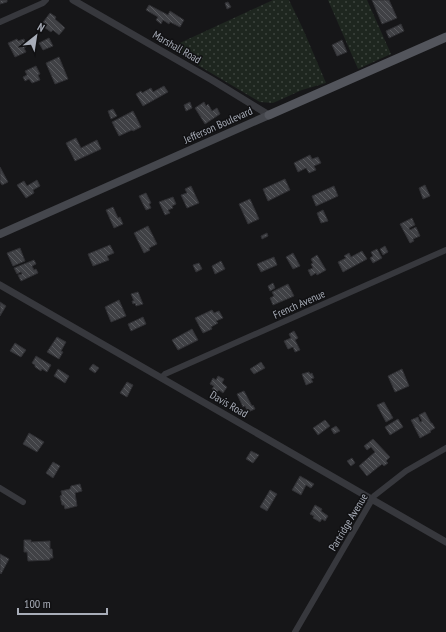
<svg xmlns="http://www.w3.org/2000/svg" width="446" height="632" viewBox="0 0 446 632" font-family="'PT Sans Narrow',sans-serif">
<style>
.grass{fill:url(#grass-dots)}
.building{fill:url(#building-back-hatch);stroke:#303034}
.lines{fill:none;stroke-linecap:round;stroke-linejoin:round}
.minor{stroke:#37383d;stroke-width:6}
.tertiary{stroke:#37383d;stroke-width:7}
.secondary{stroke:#45474d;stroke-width:8}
.primary{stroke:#53555c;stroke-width:9}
.labels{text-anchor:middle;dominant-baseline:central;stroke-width:3;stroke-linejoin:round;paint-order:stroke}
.street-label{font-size:11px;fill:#a8adb8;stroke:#111113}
</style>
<defs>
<pattern id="grass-dots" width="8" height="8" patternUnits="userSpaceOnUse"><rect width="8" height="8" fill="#1e261f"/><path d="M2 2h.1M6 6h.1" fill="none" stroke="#3c433d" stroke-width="1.8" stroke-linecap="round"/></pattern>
<pattern id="building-back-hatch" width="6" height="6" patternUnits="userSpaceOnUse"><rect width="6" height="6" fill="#404145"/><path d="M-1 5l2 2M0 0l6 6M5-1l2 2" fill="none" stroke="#595a5e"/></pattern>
</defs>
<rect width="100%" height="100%" fill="#161618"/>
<path class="grass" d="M273,0H289L303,29L326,83L302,90L273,103L260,102L169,48Z
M328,0H367L391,54L358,69Z"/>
<path class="building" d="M0,0H7V2L0,4Z
M372,0H389L397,18L382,24Z
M228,2L231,7L227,9L225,3Z
M149,5L168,15L170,11L184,20L180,27L170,22L169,24L163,20L161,24L156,20L158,17L146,10Z
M50,13L56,17L55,19L65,28L59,35L53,30L51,32L41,25Z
M401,24L404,31L389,38L386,31Z
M49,38L53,46L43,50L39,43Z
M17,39L18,41L24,39L27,46L24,48L26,52L15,57L8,43Z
M342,40L347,52L337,56L332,45Z
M59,57L68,79L55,84L46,63Z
M36,66L40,74L38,75L40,80L32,83L29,79L25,81L23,77L27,75L25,71Z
M164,86L168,92L143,106L136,94L141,91L142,93L151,88L153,92Z
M190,102L192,108L186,111L184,105Z
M204,102L206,106L208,104L212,111L217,108L220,114L205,124L195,108Z
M113,109L117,116L111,119L108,111Z
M133,111L141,127L133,131L132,130L119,136L112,122Z
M76,138L81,148L97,140L101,149L75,161L66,143Z
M310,155L312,159L318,157L321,163L314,166L316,170L309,173L306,168L298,172L294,163Z
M0,167L8,182L2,185L0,182Z
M285,179L290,190L268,201L263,189Z
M37,180L40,186L33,190L34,193L26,198L17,185L24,181L27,186Z
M425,185L430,196L423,199L419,188Z
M191,186L199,203L187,208L181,195L187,193L185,189Z
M334,186L338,196L316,206L312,196Z
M146,193L151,203L149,204L151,208L146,210L139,196Z
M173,197L176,204L172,206L173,208L168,210L170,213L165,215L159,202Z
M250,199L259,219L248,224L239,204Z
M113,207L118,218L120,217L123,224L114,228L106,210Z
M323,210L328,221L321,223L317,213Z
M412,218L415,225L409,228L410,230L416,227L420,236L413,239L414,241L410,243L400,224Z
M148,226L157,244L149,248L150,250L144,253L134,233Z
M267,233L268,236L262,239L261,236Z
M110,245L114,253L107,256L109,260L93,266L88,254Z
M385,246L388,252L383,255L380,249Z
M20,248L25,261L13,266L7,253Z
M377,249L382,258L373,263L370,258L373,256L371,252Z
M362,251L367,259L343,272L338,262L346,258L344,256L349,253L351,257Z
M293,253L300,266L293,269L286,257Z
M317,255L326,270L317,275L316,273L311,276L308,270L313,268L311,264L313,263L311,259Z
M274,257L277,265L261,272L257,264Z
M34,260L36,264L32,266L34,270L36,269L38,273L21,281L18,275L22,274L21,272L17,274L14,268Z
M221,261L225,269L215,274L212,266Z
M199,263L202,269L196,272L193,265Z
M273,283L275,288L270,291L268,286Z
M288,284L294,296L273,305L270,298L274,296L272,292Z
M138,292L143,304L136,306L135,303L133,304L132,301H134L131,294Z
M119,300L126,316L111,322L105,307Z
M0,302L6,306L0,316Z
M212,310L214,313L219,311L223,318L216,321L218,323L211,327L212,329L203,333L195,318Z
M143,317L146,324L131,331L128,324Z
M192,329L198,340L178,350L172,340Z
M294,331L298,338L295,340L300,350L295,352L293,347L288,349L284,341L291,338L289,334Z
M57,337L66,342L61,351L63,352L59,359L47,352Z
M15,343L26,350L21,357L10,351Z
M36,356L51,365L47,372L42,369L41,371L35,367V365L32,363Z
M261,362L265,368L254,374L250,369Z
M93,364L99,368L95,373L89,369Z
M58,369L69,376L65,383L54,376Z
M402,369L409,386L395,392L388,376Z
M309,372L310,374L312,373L314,378L311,379L313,382L306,385L302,374Z
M218,376L224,379L222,383L227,387L223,393L219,390L217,392L212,389L214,386L210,384L213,378L216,380Z
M127,382L133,385L127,397L120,393Z
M244,391L252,406L253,405L255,409L248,412L245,406L243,407L237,394Z
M384,402L393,418L386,422L377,405Z
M425,412L431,423H432L435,428L430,431L431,432L420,438L411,420L418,417L420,422L422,421L419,415Z
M398,419L403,427L390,435L385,427Z
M325,420L330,426L318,435L313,428Z
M336,426L340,431L334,434L331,429Z
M29,433L44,442L37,452L23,444Z
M373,439L390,457L386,461L388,463L384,466L382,464L367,476L359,466L375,452L371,447L367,450L364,446Z
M251,451L259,455L253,463L246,459Z
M352,458L355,463L351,466L347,461Z
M53,462L60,466L53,478L46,473Z
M300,476L314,484L311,488L306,485L301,495L292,490Z
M80,484L82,491L75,493L77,506L65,509L64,505H62L60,496L62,495L61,491L70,489L71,486Z
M270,490L277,494L267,511L260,507Z
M315,505L322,509L321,511L328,516L325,521L322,519L320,522L313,518L314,516L310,514Z
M24,540H31V542L50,541V549H52L53,558H50V560L28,561L27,552H24Z
M0,554L9,559L1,574L0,573Z"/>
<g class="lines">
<path class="minor" d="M0,22L43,3L46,0
M161,378L165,374L446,250
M0,488L23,502
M295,632L374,496L406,471L446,448"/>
<path class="tertiary" d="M73,0L212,80L269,115
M0,285L446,542"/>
<path class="secondary" d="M0,234L269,115"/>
<path class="primary" d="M269,115L446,37"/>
</g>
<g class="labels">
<g class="street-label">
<text transform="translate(177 47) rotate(30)">Marshall Road</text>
<text transform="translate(218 125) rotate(-24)">Jefferson Boulevard</text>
<text transform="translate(299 304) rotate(-24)">French Avenue</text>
<text transform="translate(229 404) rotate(30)">Davis Road</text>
<text transform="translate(348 522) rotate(-59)">Partridge Avenue</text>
</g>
</g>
<g transform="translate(36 36) rotate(30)" stroke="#111113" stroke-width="3" paint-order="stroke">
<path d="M0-3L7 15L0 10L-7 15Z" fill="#a8adb8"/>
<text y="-6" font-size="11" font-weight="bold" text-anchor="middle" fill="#a8adb8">N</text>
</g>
<path d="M18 608v6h89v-6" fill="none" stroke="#a8adb8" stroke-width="2"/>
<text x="24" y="608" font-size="12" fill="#a8adb8" stroke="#111113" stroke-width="3" paint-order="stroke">100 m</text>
</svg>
